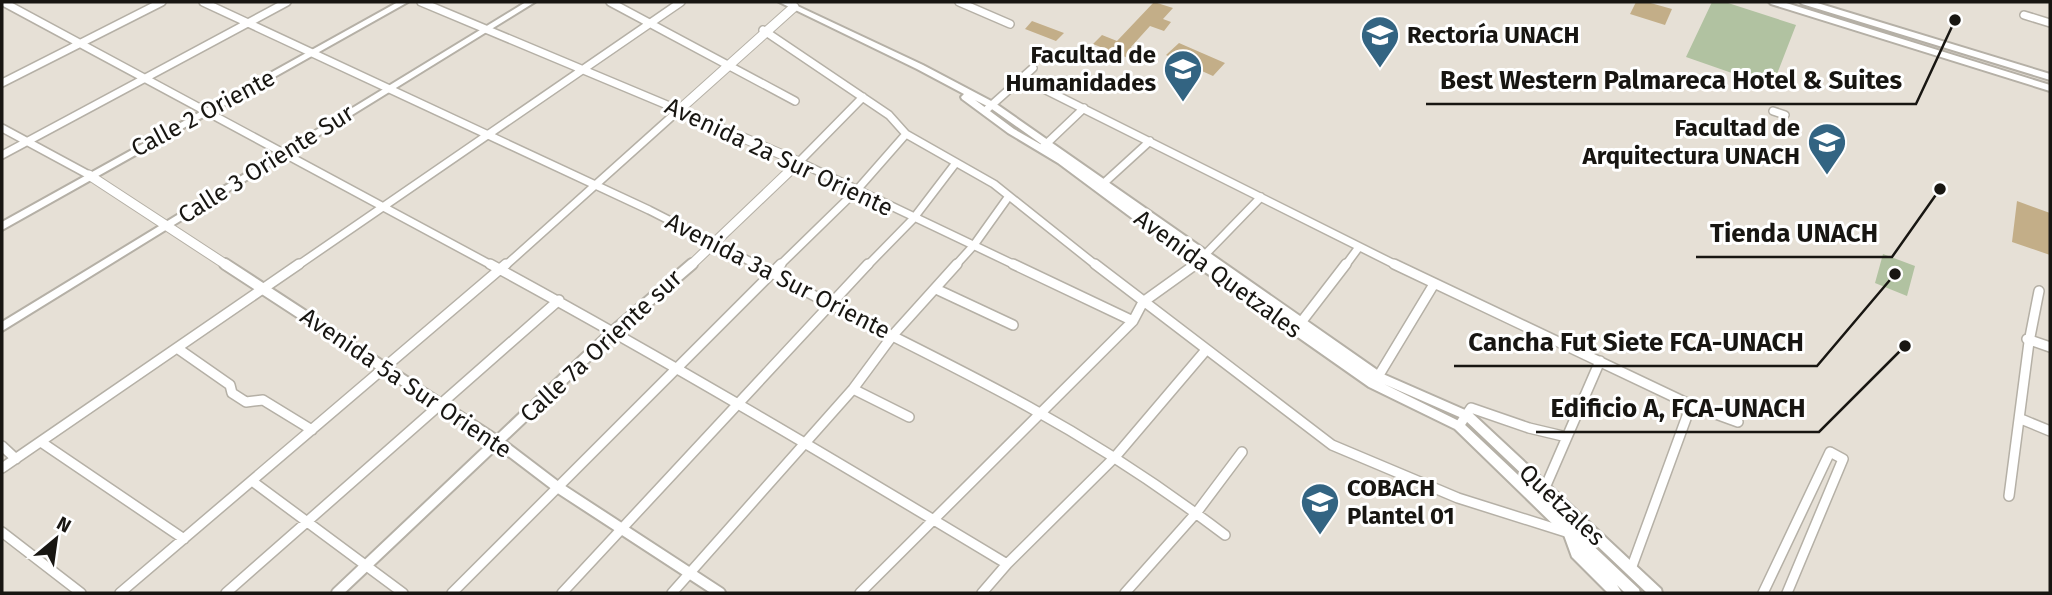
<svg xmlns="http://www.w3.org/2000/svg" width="2052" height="595" viewBox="0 0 2052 595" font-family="'Fira Sans',sans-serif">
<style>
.green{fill:#b1c2a1}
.building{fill:#c3ae88}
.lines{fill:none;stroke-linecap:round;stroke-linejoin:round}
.minor-far1-casing{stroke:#b5b0a6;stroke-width:10}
.minor-casing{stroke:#b5b0a6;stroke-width:12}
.tertiary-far1-casing{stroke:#b5b0a6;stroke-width:11}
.tertiary-casing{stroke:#b5b0a6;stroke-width:14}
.secondary-casing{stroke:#b5b0a6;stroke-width:4}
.primary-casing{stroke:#b5b0a6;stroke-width:4}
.minor-far1{stroke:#fff;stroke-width:7}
.minor{stroke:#fff;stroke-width:9}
.tertiary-far1{stroke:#fff;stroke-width:9}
.tertiary{stroke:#fff;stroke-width:10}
.secondary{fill:#fff;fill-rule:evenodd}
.primary{fill:#fff;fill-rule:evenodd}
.labels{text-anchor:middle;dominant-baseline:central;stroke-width:6;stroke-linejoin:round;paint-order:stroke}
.poi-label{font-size:24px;font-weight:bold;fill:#181612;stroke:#fff;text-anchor:start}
.street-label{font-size:24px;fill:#181612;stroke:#fff}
.leader{fill:none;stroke:#181612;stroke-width:2.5}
.callout-dot{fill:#181612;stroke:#fff;stroke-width:2.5}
.callout-label{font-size:26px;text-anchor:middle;font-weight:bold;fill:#181612;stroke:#fff;stroke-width:6;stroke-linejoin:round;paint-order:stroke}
</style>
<rect width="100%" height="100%" fill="#e6e0d6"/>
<path class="green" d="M1712,2H1725L1796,25L1772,87L1686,57Z
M1883,254L1915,266L1907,296L1875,283Z"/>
<path class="building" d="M1154,2L1173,8L1163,19L1171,22L1164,31L1150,26L1131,47L1137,49L1128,58L1093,44L1102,35L1117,41Z
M1636,2H1647L1672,9L1665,25L1630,14Z
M1032,21L1064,33L1056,41L1025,29Z
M1179,43L1225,63L1213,76L1166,55Z
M2017,201L2050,213V255L2012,242Z"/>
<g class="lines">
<g class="minor-far1-casing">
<path id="minor-far1" d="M3,2L493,266
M203,2L649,210L759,266
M421,2L679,110L505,266
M610,2L795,101
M959,2L1010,24
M2024,15L2050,23
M763,30L889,115L906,134L994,184L1097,266
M1022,78L1398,266
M2,83L162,2
M863,97L799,162L1017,266
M985,111L1033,68
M1773,111L1785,115
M2,128L89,175
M1043,147L1084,108
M2,155L287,2
M1105,182L1150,141
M297,266L681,2
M779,266L856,191L906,134
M867,266L913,219L955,164
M955,266L974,245L1009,196
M1194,266L1261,197
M1345,266L1359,247"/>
</g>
<g class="minor-casing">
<path id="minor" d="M490,264C665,359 836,461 1007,564
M756,264C845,315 939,357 1029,407C1098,445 1163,488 1225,535
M1013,264L1133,321
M1095,264L1332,445L1458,498L1569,533
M1394,264L1691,405L1738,422
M936,289L1013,325
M1299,325L1346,264
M2027,339L2050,347
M177,348L230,385L232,393L246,402L263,400L312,430
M1376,380L1434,284
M853,389L909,417
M2021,419L2050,431
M1459,426L1471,408L1529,428L1567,437
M41,442L184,539
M2,446L16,459
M2,468L299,264
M252,481L403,593
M1544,490L1600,361
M2009,496L2029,342L2039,291
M2,532L81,593
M1631,569L1691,405
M120,593L506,264
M226,593L559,300
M452,593L781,264
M562,593L868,264
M672,593L853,389L893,335L957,264
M860,593L1133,321L1143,302L1196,264
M982,593L1007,564L1115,457L1206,350
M1125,593L1197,512L1242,452
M1763,593L1830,452L1843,459L1787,593"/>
</g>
<g class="tertiary-far1-casing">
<path id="tertiary-far1" d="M89,175L228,266
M690,266L799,162L679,110L794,7"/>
</g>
<g class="tertiary-casing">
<path id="tertiary" d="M225,264L498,442L556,486L720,593
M337,593L614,331L692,264"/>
</g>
<g class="secondary-casing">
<path id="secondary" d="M398,2H408L2,230V222Z
M526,2H535L2,331V322Z
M779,2H789L923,65L995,103L1383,374L1472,413L1661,589L1662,593H1647L1464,419L1384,384L1463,423L1639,589L1640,593H1625L1617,585L1622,593H1608L1572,557L1564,535L1455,429L1369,387L1195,265L1058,163L1008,133L962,99L961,97L964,94L917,69ZM975,100L989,107L1047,148L1014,129Z"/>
</g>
<g class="primary-casing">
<path id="primary" d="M1769,2H1783L2050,85V91L1771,4Z
M1800,2H1814L2050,74V80L1802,4Z"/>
</g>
<use href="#minor-far1" class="minor-far1"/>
<use href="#minor" class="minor"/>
<use href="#tertiary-far1" class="tertiary-far1"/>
<use href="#tertiary" class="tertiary"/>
<use href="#secondary" class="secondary"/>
<use href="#primary" class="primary"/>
</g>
<defs>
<g id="university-pin" transform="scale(2.0125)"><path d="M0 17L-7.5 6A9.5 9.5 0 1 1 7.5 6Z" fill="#336482" stroke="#fff"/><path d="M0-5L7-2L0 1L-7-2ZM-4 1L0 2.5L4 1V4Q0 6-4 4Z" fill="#fff"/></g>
<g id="school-pin" transform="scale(2.0125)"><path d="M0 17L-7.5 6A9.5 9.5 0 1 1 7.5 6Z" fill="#336482" stroke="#fff"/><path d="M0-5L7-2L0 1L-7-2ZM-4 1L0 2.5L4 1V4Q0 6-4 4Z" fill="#fff"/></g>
</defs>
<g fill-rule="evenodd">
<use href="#university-pin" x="1380" y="35"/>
<use href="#school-pin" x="1183" y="69"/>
<use href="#university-pin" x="1827" y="142"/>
<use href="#university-pin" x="1320" y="502"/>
</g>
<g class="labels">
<g class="poi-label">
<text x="1407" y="35">Rectoría UNACH</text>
<text x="1156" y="55" text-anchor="end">Facultad de<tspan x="1156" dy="28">Humanidades</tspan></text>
<text x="1800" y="128" text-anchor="end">Facultad de<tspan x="1800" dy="28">Arquitectura UNACH</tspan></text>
<text x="1347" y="488">COBACH<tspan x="1347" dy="28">Plantel 01</tspan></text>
</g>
<g class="street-label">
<text transform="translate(203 113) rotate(-28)">Calle 2 Oriente</text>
<text transform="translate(779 157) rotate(25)">Avenida 2a Sur Oriente</text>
<text transform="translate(266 164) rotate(-32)">Calle 3 Oriente Sur</text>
<text transform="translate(1218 274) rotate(36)">Avenida Quetzales</text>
<text transform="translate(778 276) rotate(27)">Avenida 3a Sur Oriente</text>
<text transform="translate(601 346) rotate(-43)">Calle 7a Oriente sur</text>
<text transform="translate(406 383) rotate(34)">Avenida 5a Sur Oriente</text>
<text transform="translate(1562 505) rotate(43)">Quetzales</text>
</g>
</g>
<path class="leader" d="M1955 20L1916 104H1426M1940 189L1892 257H1696M1895 274L1817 366H1454M1905 346L1819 432H1536"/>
<g class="callout-dot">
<circle cx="1955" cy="20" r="7"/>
<circle cx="1940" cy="189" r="7"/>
<circle cx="1895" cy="274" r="7"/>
<circle cx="1905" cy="346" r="7"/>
</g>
<g class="callout-label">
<text x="1671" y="89">Best Western Palmareca Hotel &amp; Suites</text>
<text x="1794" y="242">Tienda UNACH</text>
<text x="1636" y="351">Cancha Fut Siete FCA-UNACH</text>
<text x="1678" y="417">Edificio A, FCA-UNACH</text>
</g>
<rect width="2052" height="595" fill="none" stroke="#181612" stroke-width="7"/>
<g transform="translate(56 539) rotate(29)" stroke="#ffffff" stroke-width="5" paint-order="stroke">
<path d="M0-5L12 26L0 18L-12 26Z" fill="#181612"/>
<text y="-10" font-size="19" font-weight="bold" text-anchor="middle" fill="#181612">N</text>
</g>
</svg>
